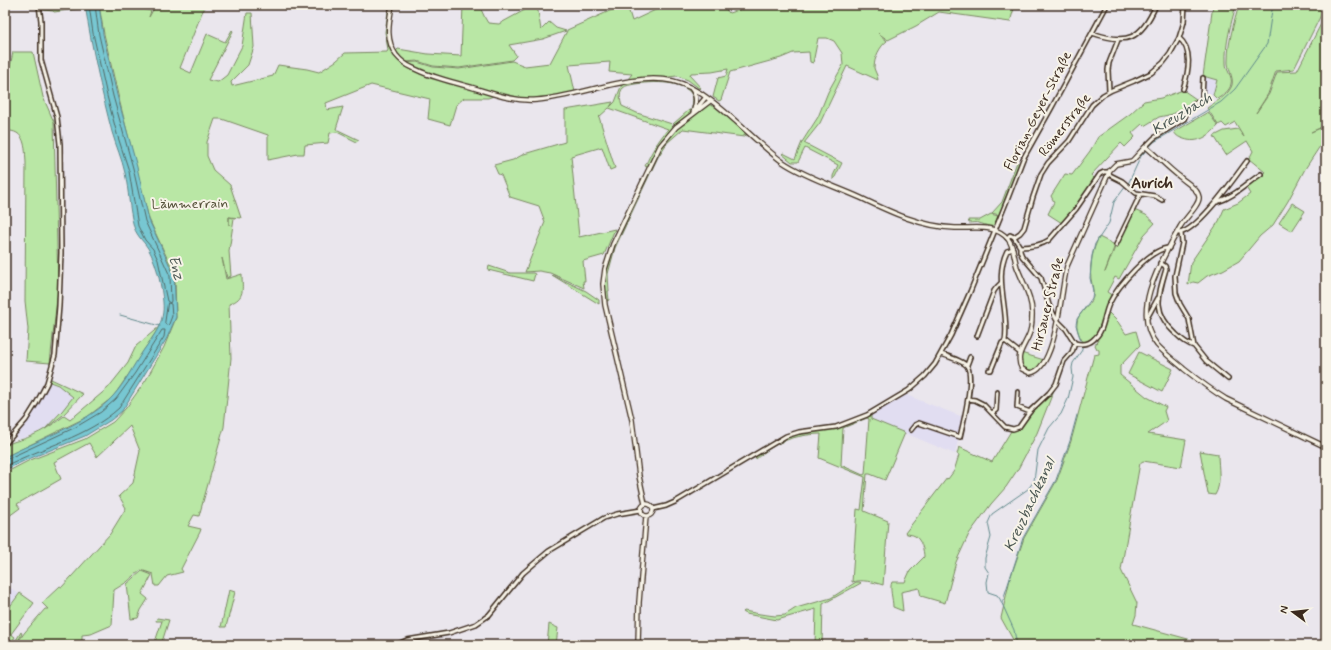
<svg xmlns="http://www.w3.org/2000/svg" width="1331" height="650" viewBox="0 0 1331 650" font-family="Mynerve,sans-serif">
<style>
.built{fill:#e1ddf1}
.green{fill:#b9e7a5;stroke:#7a8862;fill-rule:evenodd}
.water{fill:#77c7d2;stroke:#5f888a}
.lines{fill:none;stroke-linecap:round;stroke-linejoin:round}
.shore{stroke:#536966;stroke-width:1}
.stream{stroke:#5f888a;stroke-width:1}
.minor-casing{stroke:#3b2a1e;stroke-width:6}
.major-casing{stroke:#3b2a1e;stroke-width:6}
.minor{stroke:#f7f3e8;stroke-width:3}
.major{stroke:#f7f3e8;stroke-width:3.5}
.labels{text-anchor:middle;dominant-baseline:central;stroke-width:4;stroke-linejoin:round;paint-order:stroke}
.street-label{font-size:14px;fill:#3b2a1e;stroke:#f7f3e8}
.park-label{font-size:14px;fill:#545039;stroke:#f7f3e8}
.water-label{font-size:15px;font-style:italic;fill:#4d5954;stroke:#f7f3e8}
.quarter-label{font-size:16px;font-weight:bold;fill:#3b2a1e;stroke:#f7f3e8}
</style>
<rect width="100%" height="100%" fill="#eae6ed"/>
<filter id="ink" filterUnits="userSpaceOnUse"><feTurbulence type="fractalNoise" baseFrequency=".025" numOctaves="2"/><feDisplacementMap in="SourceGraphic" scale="8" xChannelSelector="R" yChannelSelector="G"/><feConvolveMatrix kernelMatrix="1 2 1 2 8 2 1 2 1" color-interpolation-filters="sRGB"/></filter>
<g filter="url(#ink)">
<path class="built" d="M1203,77L1217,80L1213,95L1203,94Z
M1181,110L1184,113L1181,119L1166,129L1162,119Z
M50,382L58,385L74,397L62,411L45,429L32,435L21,439H18L15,436L33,413Z
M906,395L963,417L955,454L871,419V414Z
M5,584L19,594L5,613Z"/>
<path class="green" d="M42,5H82L83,8L54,12L53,11L44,10Z
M99,5H126L124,9L121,8L125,10L128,6L151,11L149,17L156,5H205L180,68L191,73L207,34L225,42L232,30L233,31L208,80L218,82L227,75L242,46L247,13H252L254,47L248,65L231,82L232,86L273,76L278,65L307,69L319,72L336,61L345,53L387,52L388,50L385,32L388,12C389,15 387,20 387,24C385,40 391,52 401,63L417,62L433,67L459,69L512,61L525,66L550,63L567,31V30L623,5H627L632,21L666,5H702L701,6L704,5H722L729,13L755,5H1015L1010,22L939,12L916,26L888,40L878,33L887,41C880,46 874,58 874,68C875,72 878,76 878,80L847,66L820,123L804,143L842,163L834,179H833V176L838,165L805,148L798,162H792L782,154L783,153L795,159L802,142L818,117L828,92L843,65L842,53L834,41L827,38H818L813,63L810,62L809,52L793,53L781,58L730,72L721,100L719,101L713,97L718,78L726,76L728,69L712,72L691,73L690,76L701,88L700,89L688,80L677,76L661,78L628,79L632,74L609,72L610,62L569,65L575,92L562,96L535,99H525L502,93L488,98H464L456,105L450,125L428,119L430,99L371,85L326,103L327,110L343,107L336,129L359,140L357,142L337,132L330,133L328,143L305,145L304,154H298L268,160V135L222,119H215L207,142V156L213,170L230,185L241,218L229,217V225V217L234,218L229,251L231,276L227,278L222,258L226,279L242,274C242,289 246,298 229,304L231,358L224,427L199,516L194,515L188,526L201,529L200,532L181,569L183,572L167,576L159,586H155L153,574L141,570L127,582L114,590L112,625L91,634L82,635V645H13L21,632L22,634L17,643L25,632L45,609H48L42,603L60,586L62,587L110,534L126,508L119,496L133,483L140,451L130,426L97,457L89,443L54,462L61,479L17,504L20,508L5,519V473L28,461L85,439L113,422L126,408L146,380L164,347L176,318L175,275L149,219L118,95L104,34Z
M463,5H479L485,18L488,23L499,24L534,5H537L541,30L549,22L556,28L566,31L543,39L509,45L516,55V56L512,60L459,68L433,66L417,61L405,62L396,51L398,49L428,54L461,56Z
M1213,5H1236C1231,24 1225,43 1226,63C1226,71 1233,76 1231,84C1230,91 1222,96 1217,99L1213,95L1217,80L1203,76Z
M1239,5H1326L1294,69L1276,71L1268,94L1256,113L1269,94L1277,72L1297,71L1326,14V125L1311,132L1326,126V139L1324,140L1305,169L1288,201L1273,225L1260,236L1239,261L1223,270L1207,276L1198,283L1193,282L1188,285L1191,262L1219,221L1224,209L1238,203L1250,194L1245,186L1265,172L1249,159L1253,151L1247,141L1226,155L1214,136L1224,131L1238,129L1244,137L1235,122L1226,127L1222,123L1218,125L1207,108C1215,102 1229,95 1232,85C1234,77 1227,68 1228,60C1228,41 1234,23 1239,5Z
M13,52H33L43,97L54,122L58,289L50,363L26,361L28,329L25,301L26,163C25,148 26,129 5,131V91Z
M644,81C659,81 700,80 694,104C693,107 693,111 691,113C688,118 681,122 677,126L673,124L689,110H691C693,104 694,97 690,92C678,80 650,82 635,84C631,85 626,85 623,88C619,92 620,101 622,106L637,113L672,124L671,125L675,128L662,139L647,167L645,166C652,151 657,142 668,129L609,108L599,117L615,168L610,170L602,147L571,156L579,237L615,229L604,255L583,261L585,281H583L584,288L550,273L539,271L525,272L545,222L539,206L510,197L501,175L498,174L494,165L513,160L524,154L565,142V110L613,102L610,107L615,102L622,84Z
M1183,90L1196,99L1197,101L1173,114L1159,117L1144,126L1142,124L1132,133L1135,137L1125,147L1121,143L1091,175L1095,179L1075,208L1062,223L1048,214L1054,202L1051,196L1065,174L1072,175L1090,151L1098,137L1130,114L1144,101L1161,98Z
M708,104L715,107L746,133V136L744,135V137L683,129L667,143L658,157L615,248L608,274L609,291H608L609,300L607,301L605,288V276L610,255L661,146L675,130Z
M1208,112L1218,126C1209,136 1198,144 1184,139C1180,138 1176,136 1174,132Z
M1017,162L1019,164L999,215L992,213L1002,202Z
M1292,203L1305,211L1292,231L1279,223Z
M1134,210L1146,215L1155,223L1144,235L1119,279L1115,277L1107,292L1113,296C1105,311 1102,337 1084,343C1080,338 1076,330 1077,323C1077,313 1090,307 1093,297C1094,291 1092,285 1091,279C1089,265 1093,249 1099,237L1115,245L1105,272L1116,245Z
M991,214L998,216C992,231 991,226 979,223C976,222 972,223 969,223L968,220H980Z
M489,266L510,273H533L535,274L533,281L488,270Z
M552,275L586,291L599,300V304Z
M1107,311L1118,322L1126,334L1136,331L1140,345L1120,366V375L1147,397L1166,407L1164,411L1167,421L1148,434L1186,440L1181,467L1143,461L1140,463L1121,570L1137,603L1136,615L1133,624L1210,645H1016L1001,618L1010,579L1024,538L1057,480L1071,441L1094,355L1099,354V350L1097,349L1095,345L1098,340L1097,338Z
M160,326L142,353L131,371L113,397L87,417L5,457V447C12,440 22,441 31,436C43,431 54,424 64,416L70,420L108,388L128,363L136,346Z
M1139,352L1173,369L1162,392L1128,374Z
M1021,353L1044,360C1043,362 1042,364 1041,366C1035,371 1023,373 1021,364C1020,361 1021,356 1021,353Z
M51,379L83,394L63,415L45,429L62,411L73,397L58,385L50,382Z
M1054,390L1037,433L1018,469L1006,487L991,504L969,534L956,562L945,603L921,596L919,588L901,592L903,611L893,607C893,599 889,588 892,582H905L910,571L924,557C924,550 921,540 915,536C912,534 908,535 905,533L947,478L948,479L954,471L959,455L957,454L959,447L992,462L1011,431L1022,426L1033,411Z
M871,414V419L905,433L885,480L870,474H867L864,511L888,521L883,585C873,582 862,579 852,582L857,509L861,510L865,477L819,458L821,434C794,435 777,441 756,459V457L752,459L751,458L781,439L804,432L836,428ZM867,418L869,419L865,474L863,475L841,465L843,428Z
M1200,451L1218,454C1218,467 1222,484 1215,495L1208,494Z
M142,571L152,575L142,594L148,599L141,610L138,618L131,619L127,584Z
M856,582H860L861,583L823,604L822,645H815L816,609L777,620L746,614L743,612L744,611L760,614L775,616L785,615L796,608L831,598Z
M229,590L235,592L226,627H221Z
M20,593L34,603L11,634L15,637L10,645H6L5,613Z
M157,618L169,620L161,645H154L162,621H156Z
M549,624L558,628L556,645H547Z"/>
<path class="water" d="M85,5H99L103,34L117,95L137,167L149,220L174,275L176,317L167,338L122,411L111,420L85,436L26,460L5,470V457C37,440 89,423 113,396C125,383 133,366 143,351C154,335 165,323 163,302C162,288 157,265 150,252C146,243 137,237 134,227C129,209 129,191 125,173C122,159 116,146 112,132C101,90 92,48 85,5Z"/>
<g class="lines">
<path class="shore" d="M89,5L93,33L107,96L117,134L129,171L138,226L145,240L153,249L158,260L167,301L170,303L171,301L170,276L145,221L133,168L113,96L99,35L95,5
M168,303L171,304L172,316L169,324L167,326L165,323Z
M5,460L76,427L101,412L116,399L135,373L162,330H165L164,337L119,408C87,437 43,447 5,466"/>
<path class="stream" d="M120,315L160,326
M1002,603L1023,538L1056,480L1070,441L1077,415
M1017,645L1014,630L1000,599L997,595L988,592L987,582L989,573L985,567V558L991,537L988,523L992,514L1028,489L1034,481L1038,450L1049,428L1061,414L1068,399L1073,377L1072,368L1073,363L1082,350V344L1076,325L1077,319L1092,298L1093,291L1090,278L1092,256L1095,244L1109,223L1114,202L1129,182L1141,156L1154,142L1221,102L1235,89L1267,44L1272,10L1276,5"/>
<g class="minor-casing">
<path id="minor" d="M1092,33C1127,45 1141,40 1156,5
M1179,38C1194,50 1188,74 1183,89
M1109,91L1108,70L1109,63L1118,40
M1145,147L1154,138L1184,119L1189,107L1202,99L1203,78
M1108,174L1122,181L1136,193L1155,196L1162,200
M1217,202C1234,197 1247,183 1261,174
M1179,233C1198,231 1235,177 1247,161
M1181,233L1182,243L1175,276L1176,293L1180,304L1189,319L1194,346
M1014,237L1020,247V251L1022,256L1041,278L1049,305L1056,319L1066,329L1075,343C1082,345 1090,344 1095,338C1104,331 1104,314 1109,304C1117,287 1150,248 1169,248
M1007,238L1010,235L1014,237L1020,233L1024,228L1033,197L1041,174L1048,163L1069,141L1092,105L1103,95L1112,90L1134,81L1151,73L1163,63L1170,54L1179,38L1184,22L1185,5
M1116,245L1140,195
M1020,247C1030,247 1040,246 1049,240L1076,209L1100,174L1104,172H1109
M1013,249L1007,251C993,279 1010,311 1005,341L1020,353
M1160,263L1165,266L1166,269C1158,296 1152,312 1176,334C1181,339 1187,344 1194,346L1206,361L1228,379
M1147,318L1158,298
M977,336L994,291L997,287L1001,283
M967,365L970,357
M989,370H991L1002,343L1005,341
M1018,392L1017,407L1030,412
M968,399L975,400L983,404L1005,427L1013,429L1019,427L1031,410L1049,393L1056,384L1064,361L1072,352L1075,343
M992,413L996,410L997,392
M911,430L915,425L919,423L960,437C963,424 975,377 967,366C963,361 947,356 941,354
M5,444L26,420L36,404L47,383L55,355L59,306L61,253L60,144L57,117L41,60V21L39,5
M653,509L666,506L675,502L786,436L799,432L836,427L867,415L909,390L925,376L935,364L951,335L970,292L1008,198L1023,159L1052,107L1107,5
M396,645L407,640L449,633L476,624L489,615L523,573L549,551L604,518L617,514L641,510"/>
</g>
<g class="major-casing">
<path id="major" d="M392,5C389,23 385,39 396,55C400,60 406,65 413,68C432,78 454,82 474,88C494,94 516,102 537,100C580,97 631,72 673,81C712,90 749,138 783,162C805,177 837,187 861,198C890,212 922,227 955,228C972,229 995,223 1008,239C1014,246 1014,258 1017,267C1023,283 1033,299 1032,316C1032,323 1031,331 1028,337C1023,348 1015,357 1022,369L1030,373C1057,370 1061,287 1067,266L1110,170L1116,164L1132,161L1145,147H1146C1158,157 1168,168 1180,177C1184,181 1189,183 1192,187C1195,189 1198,192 1199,197C1200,205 1184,219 1180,227C1163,258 1129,311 1157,345C1165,354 1175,361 1184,369C1198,380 1211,390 1226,399L1326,447
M691,88C698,97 696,104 693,113
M696,109L706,97
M645,504L639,476L632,420L605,305L603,284L605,269L613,244L660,146L676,127L710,101
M641 510a6 6 0 1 1 12 0a6 6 0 1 1-12 0Z
M638,645L639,602L646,516"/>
</g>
<use href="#minor" class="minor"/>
<use href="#major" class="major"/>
</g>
</g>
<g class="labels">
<g class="street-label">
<text transform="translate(1038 111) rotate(-63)">Florian-Geyer-Straße</text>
<text transform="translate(1065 125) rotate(-52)">Römerstraße</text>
<text transform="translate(1048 304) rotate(-76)">Hirsauer Straße</text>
</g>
<g class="park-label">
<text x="190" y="204">Lämmerrain</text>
</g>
<g class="water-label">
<text transform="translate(1182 114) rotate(-31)">Kreuzbach</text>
<text transform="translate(176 268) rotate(74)">Enz</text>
<text transform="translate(1030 505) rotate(-65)">Kreuzbachkanal</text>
</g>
<g class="quarter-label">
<text x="1152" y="183">Aurich</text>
</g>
</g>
<rect width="1331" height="650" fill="none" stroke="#f7f3e8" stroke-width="20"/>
<rect x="10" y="10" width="1311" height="630" fill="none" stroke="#3b2a1e" stroke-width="1.5" filter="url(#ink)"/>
<g transform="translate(1293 612) rotate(285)" stroke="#f7f3e8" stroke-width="3" paint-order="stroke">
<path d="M0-3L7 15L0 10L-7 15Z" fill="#3b2a1e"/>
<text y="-6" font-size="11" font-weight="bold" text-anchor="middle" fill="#3b2a1e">N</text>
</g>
</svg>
